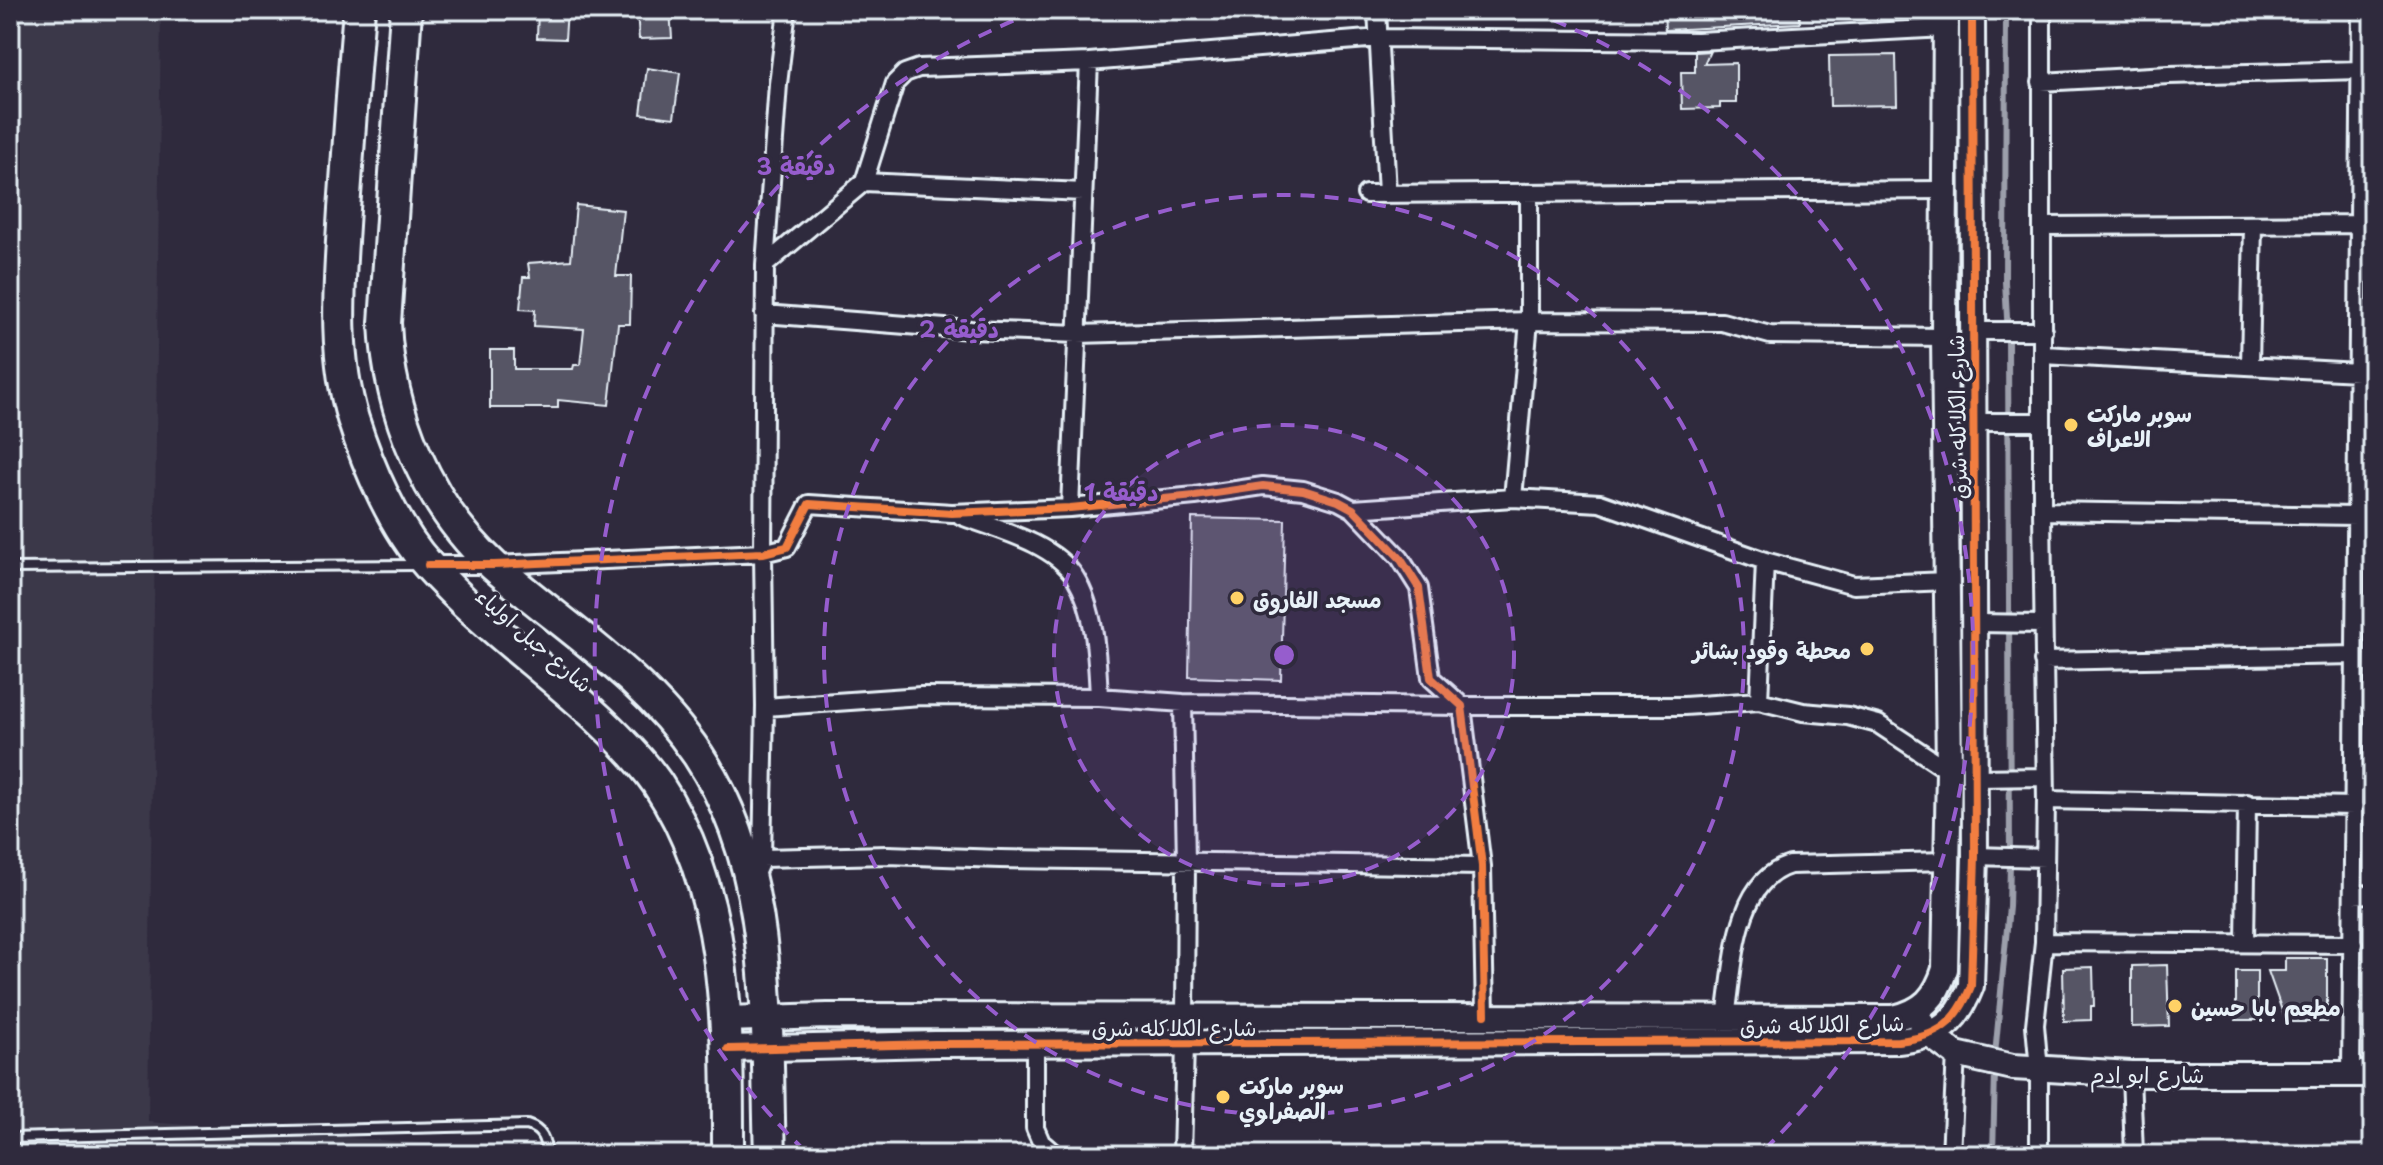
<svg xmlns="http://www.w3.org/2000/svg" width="2383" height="1165" viewBox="0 0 2383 1165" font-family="'Playpen Sans','Playpen Sans Arabic',sans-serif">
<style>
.built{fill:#3b3749}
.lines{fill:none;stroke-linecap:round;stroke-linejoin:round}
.stream{stroke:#9c9fab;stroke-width:6}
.building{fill:#575565;stroke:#e8f1f8;stroke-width:2}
.lane-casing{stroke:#e8f1f8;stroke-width:14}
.street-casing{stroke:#e8f1f8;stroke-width:22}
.secondary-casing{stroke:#e8f1f8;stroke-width:30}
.highway-casing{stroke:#e8f1f8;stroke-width:36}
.lane{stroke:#2f2a3d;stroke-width:8}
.street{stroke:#2f2a3d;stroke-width:16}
.secondary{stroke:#2f2a3d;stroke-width:24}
.highway{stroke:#2f2a3d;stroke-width:30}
.cycleway-casing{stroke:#2f2a3d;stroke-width:13}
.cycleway{stroke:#f27e40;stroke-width:8}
.ring{fill:none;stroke:#965dcd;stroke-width:4;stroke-dasharray:14 10}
.poi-dot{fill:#ffd166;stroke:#2f2a3d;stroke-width:3}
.labels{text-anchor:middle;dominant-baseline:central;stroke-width:7;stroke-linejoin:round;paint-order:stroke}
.poi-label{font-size:22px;font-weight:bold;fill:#e8f1f8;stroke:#2f2a3d;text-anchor:start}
.street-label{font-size:22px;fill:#e8f1f8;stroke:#2f2a3d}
.centre{fill:#965dcd;stroke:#2f2a3d;stroke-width:4}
.ring-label{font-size:24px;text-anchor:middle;font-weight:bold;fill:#965dcd;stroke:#2f2a3d;stroke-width:7;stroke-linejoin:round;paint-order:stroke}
</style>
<rect width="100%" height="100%" fill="#2f2a3d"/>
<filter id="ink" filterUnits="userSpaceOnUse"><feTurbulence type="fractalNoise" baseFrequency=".0125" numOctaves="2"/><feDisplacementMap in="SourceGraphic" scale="16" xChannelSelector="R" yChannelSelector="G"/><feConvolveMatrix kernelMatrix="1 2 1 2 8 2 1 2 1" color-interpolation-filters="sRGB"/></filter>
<g filter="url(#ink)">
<path class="built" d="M10,10H161L148,1122L574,1155H10Z"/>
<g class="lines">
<path class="stream" d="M1995,1055L2009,907L2010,863L2008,335L2005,282L2006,10
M1993,1155L1995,1071"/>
</g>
<path class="building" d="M538,10H567L565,39L537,38Z
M637,10H670L672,38L639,39Z
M1664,10H1799L1800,23L1665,30Z
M1710,51L1704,64L1736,63V103H1720V108L1682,109L1681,72H1695V52Z
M1896,55L1897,105L1830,106L1829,56Z
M647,68L680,73L674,118L641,114Z
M576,205L623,210L616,276H631L630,324H618L609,405L558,400V408H490V350H514V369H573L574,365H580L584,329L534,326L535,310L520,309L523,277H530L528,263L571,260Z
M1192,518L1285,520L1281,680L1189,677Z
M2285,958H2327V1022H2286L2268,971H2285Z
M2167,965L2169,1026L2132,1027V966Z
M2093,967L2094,1006H2091V1020L2064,1021L2063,968Z
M2236,971H2257V1020H2236Z"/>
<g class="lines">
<g class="lane-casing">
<path id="lane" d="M10,568L417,565
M10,1138L527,1125C543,1130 545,1140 547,1155"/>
</g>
<g class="street-casing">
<path id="street" d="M1377,10L1387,193
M2041,82L2169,75L2361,70
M864,182L895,83L905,73L919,68L1089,62L1380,38L1697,41L1946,28
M1366,194L1944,190
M2043,226L2360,224
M765,265L864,182L1083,192
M764,314L971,330L1078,334L1529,321L1722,322L1770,335L1944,337
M1972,331H2043
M2043,355L2358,372
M2250,366L2253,225
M1973,422H2042
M2357,455H2373
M1513,498L1529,321V193
M1070,508L1089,62
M1353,509L1513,498L1600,503L1765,561L1854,585L1947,581
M2042,511L2356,516
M961,516C996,529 1054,543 1075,577C1096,611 1097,658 1099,697L1183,703L1462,706H1684L1759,701L1803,712L1848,716L1878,724L1949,771
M429,565H494L763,553L787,547L809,504L952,513L1070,508L1195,496L1263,486L1303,490L1338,501L1353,509L1400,558L1419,588L1431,678L1462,706L1482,866L1485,1015
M2356,605H2373
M1976,623L2043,624
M2043,661L2355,655
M1759,701L1765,561
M1183,703L1186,862L1185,1016
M765,707L921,696L1099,697
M1976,778L2045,777
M2046,800L2354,806
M1975,856L2045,858
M762,858L888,855L1000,859L1482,866
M752,881L762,858L765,707L763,553L765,265L778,84L787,10
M2353,895L2373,894
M2044,942L2353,944
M2245,943L2247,803
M1726,1017C1734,968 1734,881 1790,865L1947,861
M1035,1045V1128L1041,1142L1056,1155
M2351,1073L2361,10
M2131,1074L2134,1155
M1182,1155L1185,1044
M1951,1155L1956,1054
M2039,1155V1070L2035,1025L2044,942L2046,800L2042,511V10"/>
</g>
<g class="secondary-casing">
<path id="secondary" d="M726,1019L828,1016L1894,1018C1923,1011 1936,998 1945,969L1949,771L1944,337L1946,10
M1922,1023L1930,1035L1956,1054L2013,1067L2131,1074H2373
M728,1049L935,1044L1898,1041C1938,1037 1957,1023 1971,986L1975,856L1972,10"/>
</g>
<g class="highway-casing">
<path id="highway" d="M359,10C353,76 349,142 344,209C340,279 332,350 353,419C368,467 395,529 429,566C481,624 545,668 601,721C621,740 641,760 657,783C730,892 728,1029 728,1155
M406,10L385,323C389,413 427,505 494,566C564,627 645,676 698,755C777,874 765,1019 770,1155"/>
</g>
<use href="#lane" class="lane"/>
<use href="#street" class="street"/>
<use href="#secondary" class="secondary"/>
<use href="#highway" class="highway"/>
<g class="cycleway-casing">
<path id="cycleway" d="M428,565H494L763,553L787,547L809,504L952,513L1070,508L1195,496L1263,486L1303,490L1338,501L1353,509L1400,558L1419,588L1431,678L1462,706L1482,866L1485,1015
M728,1049L935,1044L1898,1041C1938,1037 1957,1023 1971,986L1975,856L1972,10"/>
</g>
<use href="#cycleway" class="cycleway"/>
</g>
</g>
<circle cx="1284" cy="655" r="230" fill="#965dcd" fill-opacity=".12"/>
<g class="ring">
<circle cx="1284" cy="655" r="230"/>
<circle cx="1284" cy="655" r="460"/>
<path d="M805 1151A690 690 0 0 1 1037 11M1531 11A690 690 0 0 1 1763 1151"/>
</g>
<g class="poi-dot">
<circle cx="2071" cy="425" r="8"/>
<circle cx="1237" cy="598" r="8"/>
<circle cx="1867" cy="649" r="8"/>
<circle cx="2175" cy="1006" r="8"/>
<circle cx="1223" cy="1097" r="8"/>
</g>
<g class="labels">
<g class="poi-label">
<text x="2087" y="412">سوبر ماركت<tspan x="2087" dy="25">الاعراف</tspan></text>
<text x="1253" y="598">مسجد الفاروق</text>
<text x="1851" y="649" text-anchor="end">محطة وقود بشائر</text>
<text x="2191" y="1006">مطعم بابا حسين</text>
<text x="1239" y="1084">سوبر ماركت<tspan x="1239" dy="25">الصفراوي</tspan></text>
</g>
<g class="street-label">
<text transform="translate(1956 417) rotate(-91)">شارع الكلاكله شرق</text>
<text transform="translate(535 639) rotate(41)">شارع جبل اولياء</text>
<text transform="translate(1822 1023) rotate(-1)">شارع الكلاكله شرق</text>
<text x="1174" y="1026">شارع الكلاكله شرق</text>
<text x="2147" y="1073">شارع ابو ادم</text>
</g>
</g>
<circle cx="1284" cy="655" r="12" class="centre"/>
<g class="ring-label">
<text x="796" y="175">3 دقيقة</text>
<text x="959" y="338">2 دقيقة</text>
<text x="1121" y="501">1 دقيقة</text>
</g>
<rect width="2383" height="1165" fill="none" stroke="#2f2a3d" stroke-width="40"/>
<rect x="20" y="20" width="2343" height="1125" fill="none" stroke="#e8f1f8" stroke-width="3" filter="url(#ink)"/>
</svg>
